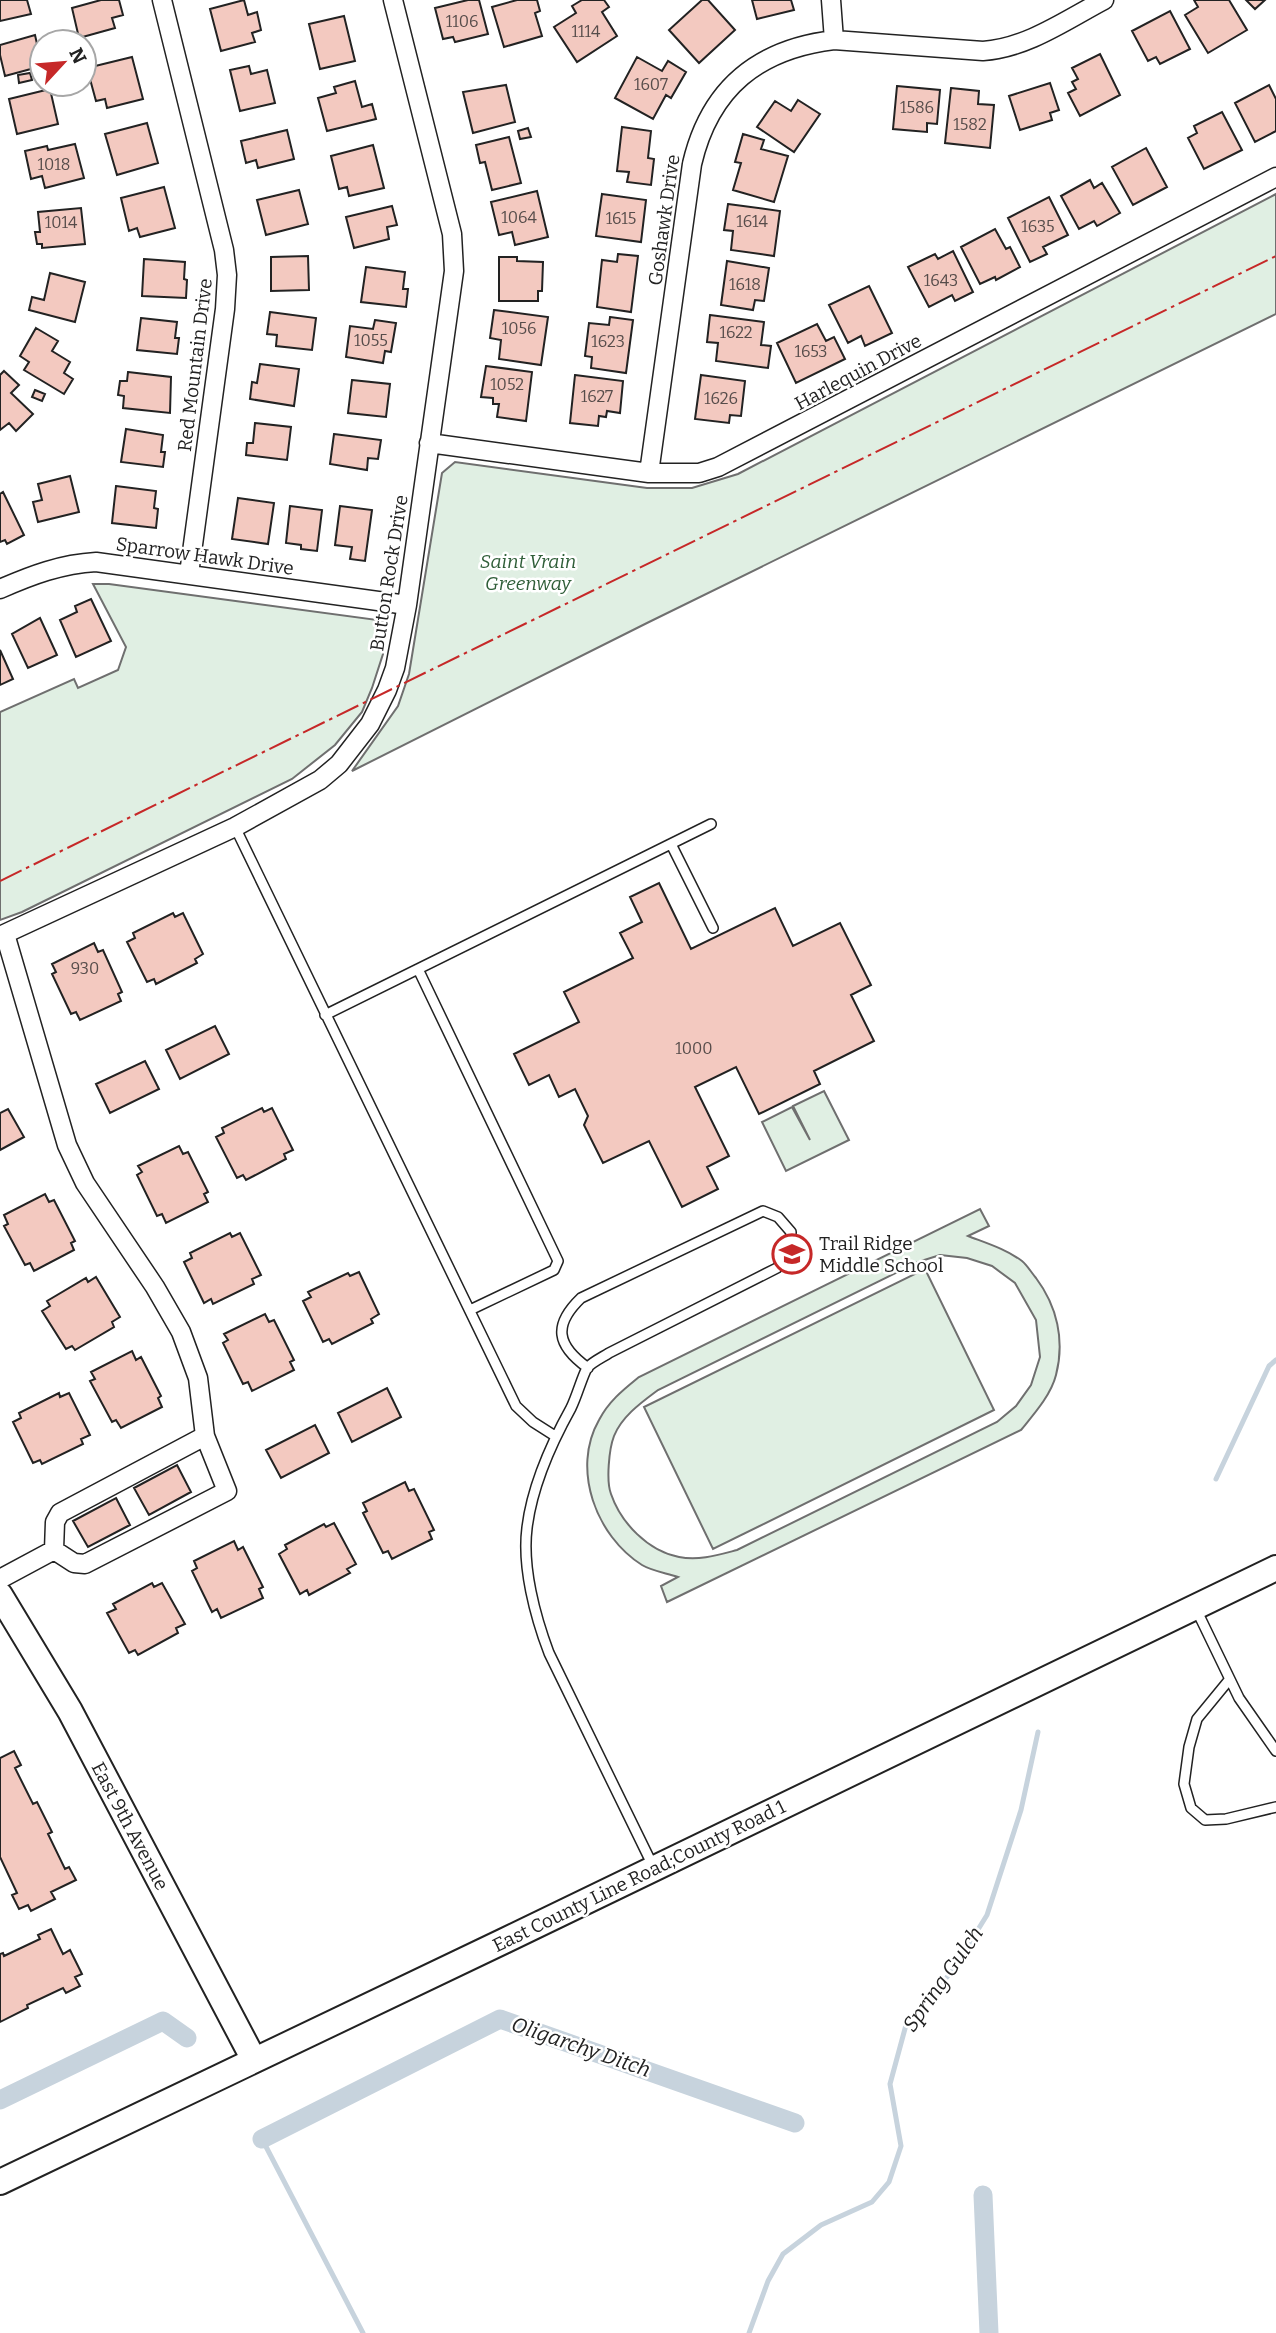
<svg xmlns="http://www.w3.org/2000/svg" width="1276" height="2333" viewBox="0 0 1276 2333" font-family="Bitter,serif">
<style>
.green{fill:#e0efe3;stroke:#6f6f6f;stroke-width:2;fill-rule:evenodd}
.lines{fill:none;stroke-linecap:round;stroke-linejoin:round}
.stream{stroke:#c7d3dd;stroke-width:5}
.canal{stroke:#c7d3dd;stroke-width:19}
.building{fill:#f3c9c0;stroke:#222;stroke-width:2}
.service-casing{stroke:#222;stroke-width:12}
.minor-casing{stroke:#222;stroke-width:21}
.secondary-casing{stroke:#222;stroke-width:28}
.service{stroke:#fff;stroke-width:9}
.minor{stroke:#fff;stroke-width:18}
.secondary{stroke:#fff;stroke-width:24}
.power{stroke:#c62828;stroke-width:2;stroke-dasharray:24 5 3.5 5;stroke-linecap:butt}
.labels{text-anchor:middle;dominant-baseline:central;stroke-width:5;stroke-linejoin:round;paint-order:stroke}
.number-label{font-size:16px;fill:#564c4a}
.street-label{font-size:19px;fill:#222;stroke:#fff}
.park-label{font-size:19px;font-style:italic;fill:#2f5e38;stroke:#fff}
.poi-label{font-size:19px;fill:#222;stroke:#fff;text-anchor:start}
.water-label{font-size:21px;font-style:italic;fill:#222;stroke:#fff}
</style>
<rect width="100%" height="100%" fill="#fff"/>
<path class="green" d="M1276,194V314L647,623L352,771L398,706L409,674L442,473L455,462L647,488H692L738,474Z
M93,584H109L385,621L383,654L372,688L362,712L335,745L292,779L22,912L0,920V712L74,679L78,688L118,670L126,647Z
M824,1091L849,1140L786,1171L762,1122L792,1107L810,1140L793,1106Z
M980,1209L989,1226L968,1236C986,1243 1006,1249 1022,1261C1027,1265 1031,1272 1036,1278C1057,1306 1065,1340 1056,1375C1051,1395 1034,1414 1021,1430L667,1602L661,1586L678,1577C666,1573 652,1571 642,1565C596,1536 571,1469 599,1420C609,1401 623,1390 639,1377ZM940,1255L967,1258L992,1266L1015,1283L1036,1320L1040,1357L1031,1385L1016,1406L997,1422L737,1550C718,1555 699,1561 679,1557C648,1551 621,1523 611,1494C606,1481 609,1449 614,1436C622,1416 642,1402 658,1390L918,1262Z
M925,1269L994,1410L713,1549L644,1407Z"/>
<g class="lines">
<path class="stream" d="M1216,1479L1269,1366L1276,1360
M262,2139L363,2333
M749,2333L768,2281L783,2254L821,2225L872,2202L889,2182L901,2146L890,2084L906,2025L953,1970L987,1915L1021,1810L1038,1732"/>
<path class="canal" d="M0,2100L163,2021L187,2038
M262,2139L500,2019L795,2123
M983,2195L989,2333"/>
</g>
<path class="building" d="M0,0H27L31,14L0,21Z
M101,0H119L123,15L112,18L115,28L79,38L72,8Z
M244,0L248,15L257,12L261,30L252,33L255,42L221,51L210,9Z
M468,0H479L488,34L455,42L453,37L443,39L435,8Z
M517,0H537L540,11L535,13L542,36L504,47L492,7Z
M582,0H604L609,7L602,12L617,36L577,62L554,27L576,13L572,6Z
M702,0H708L735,30L699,63L669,30Z
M752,0H791L794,10L757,19Z
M1194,0H1229L1247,30L1208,53L1185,15L1198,7Z
M1246,0H1265L1255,9Z
M1170,11L1190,49L1160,64L1156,57L1148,61L1132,31Z
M344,16L355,61L320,69L309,24Z
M35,35L42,66L5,76L0,55V45Z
M1100,54L1120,95L1080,116L1068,93L1076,89L1072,82L1078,79L1072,68Z
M132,57L143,99L107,108L105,99L96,101L87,68Z
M637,57L662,71L668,61L686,72L671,98L666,95L653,119L615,98Z
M249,66L251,74L267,70L275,103L240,111L230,70Z
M30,73L32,80L19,83L18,75Z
M355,81L362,107L372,104L376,119L327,131L318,98L336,93L334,87Z
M1050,83L1059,110L1050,113L1052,120L1020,130L1009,96Z
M506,85L515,122L473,133L463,92Z
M1269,85L1276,99V131L1255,142L1235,103Z
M897,86L940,90L937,124L927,123V132L893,129Z
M951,88L979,91L978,104L994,105L990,148L945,143Z
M50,89L58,124L17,134L9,99Z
M798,100L820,114L794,152L757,127L775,101L791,111Z
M1222,112L1242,150L1204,169L1188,138L1197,133L1194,126Z
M147,123L158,163L117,175L105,134Z
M622,127L651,131L648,158L654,159L651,185L627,182L629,172L617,171Z
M528,128L531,137L520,139L518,131Z
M287,130L294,159L258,168L256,160L246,163L241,141Z
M743,134L764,140L761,149L788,156L774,202L733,190L741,163L735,162Z
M509,137L521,183L492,190L485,162L480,163L476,145Z
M75,144L84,178L45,188L42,176L31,179L25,151L47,146L48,150Z
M373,145L384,188L349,196L347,187L339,189L331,156Z
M1146,148L1167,187L1133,205L1112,167Z
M1090,180L1094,188L1102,183L1120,213L1097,226L1094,221L1079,229L1061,196Z
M164,187L175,228L140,237L137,228L129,231L121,198Z
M299,190L308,224L266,235L257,200Z
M537,191L548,237L515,245L512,232L499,235L491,202Z
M602,194L646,200L641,242L596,236Z
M1049,197L1068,235L1043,247L1047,254L1030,262L1008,218Z
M728,204L780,211L774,256L731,250L733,231L724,230Z
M392,206L397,225L387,227L389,239L354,248L346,217Z
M81,208L85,244L42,248V244H37L35,232H40L38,212Z
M995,229L1006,249L1010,247L1020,267L996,280L995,277L980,284L961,247Z
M953,251L973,292L955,301L952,295L929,307L908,267L935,254L938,259Z
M618,254L638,256L631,312L597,307L602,260L617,262Z
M308,256L309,290L271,291V257Z
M499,257H517V261L543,262L542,291H538V301H499Z
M144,259L185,262L184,279L187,280L186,298L142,296Z
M727,261L769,268L764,301L755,300L753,310L721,305Z
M366,267L405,272L403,289H408L406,307L361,302Z
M50,273L85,282L75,322L29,310L32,297L44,300Z
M869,286L892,333L865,346L861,336L848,343L829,305Z
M494,310L548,317L541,365L499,359L501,340L490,338Z
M270,312L316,318L312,350L276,346L277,335L267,334Z
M710,315L764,322L761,345L771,346L768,368L716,361L718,343L707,342Z
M610,317L633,320L626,373L591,368L592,357L585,356L589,323L609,325Z
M141,318L177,322L175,338H179L177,354L137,350Z
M375,320L396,323L391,352L385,351L383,363L346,357L350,326L373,329Z
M817,324L826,341L834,337L845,359L796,383L777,343Z
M36,328L58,341L52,351L70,362L64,373L73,379L64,394L24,370L29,362L20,356Z
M260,364L299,369L294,406L250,399L252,382L257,383Z
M486,366L532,372L526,421L497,417L499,404H493V398L481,397Z
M4,371L19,385L11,393L33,414L16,431L9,423L0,430V375Z
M128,372L171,377L170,413L123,408L124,396L118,395L120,381H127Z
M575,375L623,381L620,413L607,411L606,417L599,416L598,426L570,423Z
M701,375L745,381L741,416L730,415L729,423L695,419Z
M352,380L390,384L386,417L348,413Z
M35,390L45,394L42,401L32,397Z
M255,423L291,427L287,460L246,455L247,443H253Z
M126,429L163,435L161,452H165L163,467L121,462Z
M334,434L381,440L378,459L368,458L367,470L330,464Z
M70,476L79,512L38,522L33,502L42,500L38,484Z
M116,486L156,491L154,508L158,509L156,528L112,523Z
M3,492L24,535L7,544L5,540L0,542V494Z
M238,498L274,503L268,544L232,539Z
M290,506L322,510L317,551L301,549V545L286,543Z
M340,506L372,510L365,561L350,559L352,547L335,545Z
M91,599L111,641L76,657L60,620L77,612L75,606Z
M40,618L57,655L28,668L12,634Z
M0,650L13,679L0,685Z
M659,883L691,949L775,908L793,946L840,923L871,985L851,995L874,1041L814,1071L820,1084L759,1114L736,1067L695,1087L729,1156L707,1167L718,1189L682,1207L649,1141L603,1163L584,1125L588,1116L575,1089L559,1097L549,1075L529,1085L514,1054L579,1022L564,992L633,958L620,933L642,922L630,897Z
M173,913L175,917L183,913L203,954L195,959L197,963L156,984L154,979L147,982L127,942L135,938L133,933Z
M94,943L98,952L103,950L122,992L118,994L121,1001L80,1020L76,1012L71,1014L52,974L56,972L52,964Z
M215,1026L229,1054L180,1079L166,1050Z
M145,1061L159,1089L110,1113L96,1084Z
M262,1108L264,1112L272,1108L293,1150L284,1154L286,1159L246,1180L243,1175L237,1178L216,1137L224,1133L222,1128Z
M8,1109L24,1137L0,1150V1113Z
M179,1146L183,1154L188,1152L208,1192L204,1194L208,1202L166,1223L162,1214L157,1216L137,1175L142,1172L138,1166Z
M45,1194L49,1202L54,1200L75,1241L71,1243L74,1250L34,1271L30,1263L25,1265L4,1226L8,1224L4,1215Z
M230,1233L232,1237L240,1233L261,1275L252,1279L254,1284L213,1304L211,1299L204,1303L184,1262L192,1258L190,1253Z
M359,1272L379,1314L371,1319L373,1323L332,1344L329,1339L323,1342L303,1301L311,1297L308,1292L348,1273L350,1276Z
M96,1277L120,1317L112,1322L114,1327L75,1350L72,1346L66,1349L42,1311L50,1306L47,1301L86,1278L88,1282Z
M265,1314L269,1322L274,1320L294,1360L290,1362L294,1370L252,1391L248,1382L243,1384L223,1343L228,1340L224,1334Z
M132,1351L136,1360L141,1357L161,1396L158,1398L162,1407L121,1428L116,1420L112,1422L90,1381L95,1379L91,1372Z
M387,1388L401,1417L352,1442L338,1413Z
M59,1393L60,1397L69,1393L90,1435L81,1439L83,1444L42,1464L40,1460L33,1463L13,1422L21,1418L19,1413Z
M315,1425L329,1453L281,1478L266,1450Z
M177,1465L191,1492L149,1515L134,1488Z
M405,1482L409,1491L414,1489L434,1530L429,1532L432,1539L392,1559L388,1551L383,1553L363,1513L367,1511L363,1503Z
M116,1498L130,1525L88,1547L73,1521Z
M334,1523L356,1564L347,1569L350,1573L309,1595L307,1590L300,1594L279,1554L287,1549L285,1545L324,1524L326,1527Z
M234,1541L238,1550L243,1547L263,1587L259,1589L263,1598L221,1618L217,1609L212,1612L192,1571L197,1568L194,1561Z
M152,1583L154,1587L162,1583L185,1624L176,1628L178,1633L138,1655L135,1650L129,1653L107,1613L116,1609L113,1604Z
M14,1751L21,1765L15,1768L33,1804L37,1802L52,1832L48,1834L65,1869L69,1867L76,1880L51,1892L55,1899L31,1911L28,1905L19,1909L12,1895L17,1893L0,1857V1758Z
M51,1929L63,1954L70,1950L82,1974L75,1977L80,1986L66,1993L63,1988L27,2005L28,2008L0,2022V1954L3,1953L4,1956L40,1939L38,1935Z"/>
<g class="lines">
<g class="service-casing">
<path id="service" d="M235,827L516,1406L533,1422L555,1436
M671,844L713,928
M418,969L558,1261L554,1270L470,1310
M325,1015L711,824
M588,1368C556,1345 553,1325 581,1298L763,1211L778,1217L791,1232L790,1252L777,1268L609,1353C603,1357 592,1362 587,1368C582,1377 577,1396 571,1408C551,1444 532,1486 527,1528C522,1567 535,1616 549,1653L653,1866
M1196,1609L1239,1698L1276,1751
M1229,1680L1197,1719L1189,1747L1184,1784L1191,1808L1205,1820L1226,1819L1276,1807"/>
</g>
<g class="minor-casing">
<path id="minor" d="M162,0L224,250L227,275L225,309L189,574
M831,0L834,40
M429,443L649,473H699L718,467L1276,177
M649,473L692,164C710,87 759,49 834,40L983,51C1027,48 1066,20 1104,0
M0,589C32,575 61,564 96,562L407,605
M5,934L67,1145L85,1183L155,1287L181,1332L198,1378L205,1436L227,1491L85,1564L74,1563L54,1550L55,1522L60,1513L205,1436
M0,936L235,827L320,780L339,764L370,724L387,690L395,668L407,605L454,271L452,234L393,0
M0,1579L54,1550"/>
</g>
<g class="secondary-casing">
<path id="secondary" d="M0,1595L70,1711L254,2060
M0,2182L504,1941L1276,1568"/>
</g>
<use href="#service" class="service"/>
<use href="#minor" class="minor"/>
<use href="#secondary" class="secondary"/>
<path class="power" d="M0,881L1276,256"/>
</g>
<defs>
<g id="school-ring" transform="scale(2.0125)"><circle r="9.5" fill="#fff" stroke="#c62828" stroke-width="1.5"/><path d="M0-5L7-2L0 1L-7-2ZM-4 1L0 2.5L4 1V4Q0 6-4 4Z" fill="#c62828"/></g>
</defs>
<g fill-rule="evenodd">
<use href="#school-ring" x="792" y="1254"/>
</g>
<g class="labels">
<g class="number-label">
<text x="462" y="21">1106</text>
<text x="586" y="31">1114</text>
<text x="651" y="84">1607</text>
<text x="917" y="107">1586</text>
<text x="970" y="124">1582</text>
<text x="54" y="164">1018</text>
<text x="519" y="217">1064</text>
<text x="621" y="218">1615</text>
<text x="752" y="221">1614</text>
<text x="61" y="222">1014</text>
<text x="1038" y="226">1635</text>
<text x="941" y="280">1643</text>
<text x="745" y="284">1618</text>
<text x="519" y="328">1056</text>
<text x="736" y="332">1622</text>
<text x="371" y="340">1055</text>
<text x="608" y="341">1623</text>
<text x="811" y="351">1653</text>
<text x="507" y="384">1052</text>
<text x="597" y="396">1627</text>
<text x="721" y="398">1626</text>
<text x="85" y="968">930</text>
<text x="694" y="1048">1000</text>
</g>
<g class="street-label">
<text transform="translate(664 220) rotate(-82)">Goshawk Drive</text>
<text transform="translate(195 365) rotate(-83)">Red Mountain Drive</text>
<text transform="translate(858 372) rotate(-28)">Harlequin Drive</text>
<text transform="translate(205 556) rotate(8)">Sparrow Hawk Drive</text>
<text transform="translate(389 573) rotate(-81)">Button Rock Drive</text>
<text transform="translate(130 1826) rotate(62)">East 9th Avenue</text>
<text transform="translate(639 1876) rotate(-26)">East County Line Road;County Road 1</text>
</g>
<g class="park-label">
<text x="528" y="561">Saint Vrain<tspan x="528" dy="22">Greenway</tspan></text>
</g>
<g class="poi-label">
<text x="819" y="1243">Trail Ridge<tspan x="819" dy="22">Middle School</tspan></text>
</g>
<g class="water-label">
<text transform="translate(943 1979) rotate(-55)">Spring Gulch</text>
<text transform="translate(581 2047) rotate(19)">Oligarchy Ditch</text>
</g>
</g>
<g transform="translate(63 63) rotate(64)"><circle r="33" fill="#ffffff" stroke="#a7a7a7" stroke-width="2"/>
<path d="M0-5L12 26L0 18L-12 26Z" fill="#c62828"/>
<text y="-10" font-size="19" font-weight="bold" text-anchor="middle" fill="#222222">N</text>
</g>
</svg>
